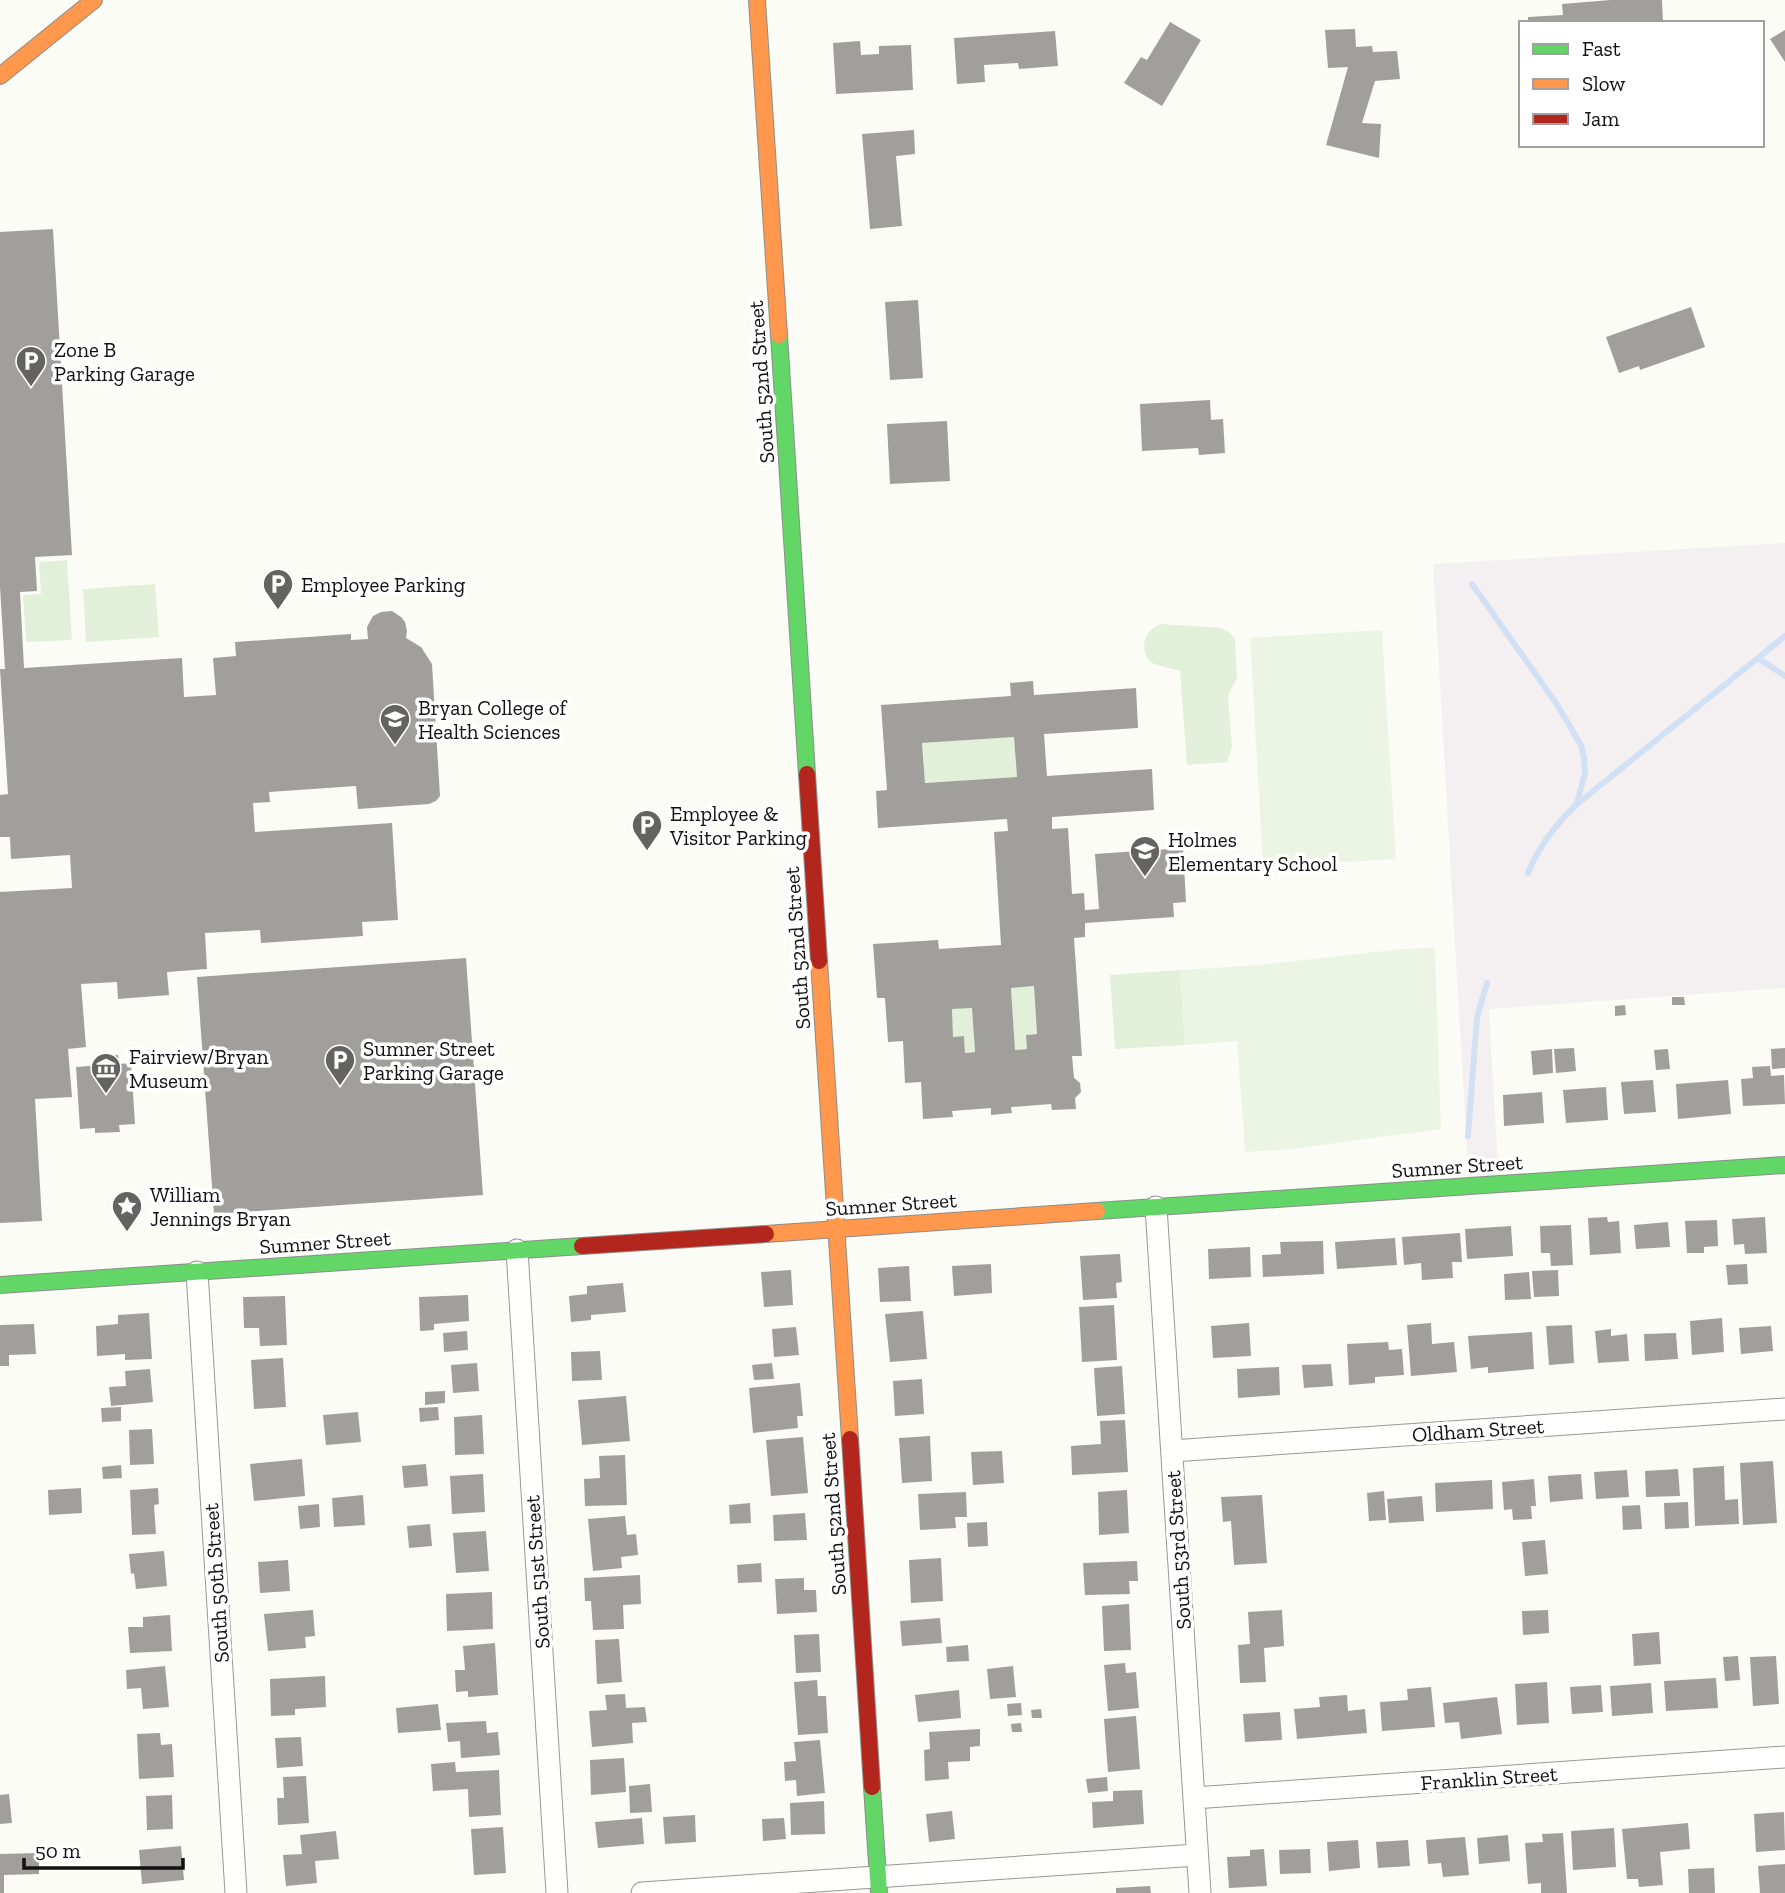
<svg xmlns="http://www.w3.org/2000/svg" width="1785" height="1893" viewBox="0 0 1785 1893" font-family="'Zilla Slab',serif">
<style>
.industrial{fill:#f4f0f2}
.green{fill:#e2f0d9}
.pitch{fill:#ecf5e3}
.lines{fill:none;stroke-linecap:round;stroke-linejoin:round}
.stream{stroke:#d1e1f3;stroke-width:6}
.building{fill:#a09f9c;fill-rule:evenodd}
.street-casing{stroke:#979795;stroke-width:23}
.fast-casing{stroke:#8d8d8b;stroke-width:18}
.slow-casing{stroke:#8d8d8b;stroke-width:18}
.jam-casing{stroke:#8d8d8b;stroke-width:18}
.street{stroke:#fffffe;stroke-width:21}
.fast{stroke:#63d668;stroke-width:16}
.slow{stroke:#ff974d;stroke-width:16}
.jam{stroke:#b3261e;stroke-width:16}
.labels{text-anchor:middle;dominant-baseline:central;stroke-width:7;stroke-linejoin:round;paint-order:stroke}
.poi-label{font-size:21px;fill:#111;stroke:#fff;text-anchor:start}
.street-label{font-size:21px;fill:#111;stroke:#fff}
</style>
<rect width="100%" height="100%" fill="#fcfcf7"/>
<path class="industrial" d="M1785,543V988L1489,1009L1499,1184L1469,1186L1433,564Z"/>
<path class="green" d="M67,560L72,640L26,642L23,595L41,594L39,562Z
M155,584L159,637L86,642L83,589Z
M1161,624L1221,628L1229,632L1235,639L1237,677L1228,696L1232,747L1227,762L1187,765L1180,671C1172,668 1158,667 1151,662C1142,655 1142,637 1151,630C1153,628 1159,625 1161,624Z
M1014,737L1017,777L925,783L922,743Z
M1180,970L1185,1045L1115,1049L1110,975Z
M1034,986L1037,1034L1026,1035L1027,1049L1015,1050L1011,988Z
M972,1008L975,1052L965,1053L964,1036L953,1037L952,1009Z"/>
<path class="pitch" d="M1382,630L1396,859L1263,867L1250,638Z
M1435,948L1441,1129L1292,1149L1245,1152L1237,1041L1185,1045L1180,970L1259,965L1402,949Z"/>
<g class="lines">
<path class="stream" d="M1472,584L1556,703L1581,745L1584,758L1585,773L1577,803
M1758,658L1785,676
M1528,873C1539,846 1555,825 1576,805L1785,636
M1468,1136L1477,1017L1487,983"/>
</g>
<path class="building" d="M1611,0H1662L1663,23H1528V17L1563,15L1562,4Z
M1170,22L1201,40L1162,106L1124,83L1141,57L1147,60Z
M1355,29L1356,47L1372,46L1373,52L1397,51L1400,79L1375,81L1362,123L1381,124L1379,158L1326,145L1348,67L1328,68L1325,30Z
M1785,30V62L1770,39Z
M1055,31L1058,66L1019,69L1018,63L984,65L985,82L957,84L954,38Z
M860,41L861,55L879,54V46L911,45L913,90L836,94L833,43Z
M914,130L915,154L896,156L902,226L870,229L862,134Z
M53,229L72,555L35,557L37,591L20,592L24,668L182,658L184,697L216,695L213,658L236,656L235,642L351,634V640L368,639L367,627L373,616L381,612L392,611L401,617L405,622L407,631L406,638L421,647L432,664L440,796L436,801L429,804L358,809L356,786L269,792L270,802L253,803L255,832L392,823L398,920L362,922L363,936L261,943L260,930L205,933L207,969L167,972L169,995L118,999L117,982L81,984L86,1047L68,1049L72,1097L35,1099L42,1221L0,1223V892L72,888L70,855L11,859L10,837H0V795L8,794L0,669H5L0,587V232Z
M918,300L923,378L890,380L885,302Z
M1691,307L1705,347L1640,370L1639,366L1619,373L1606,337Z
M1210,400L1211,420L1223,419L1225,453L1199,455L1198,448L1142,451L1140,404Z
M947,421L950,481L890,484L887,424Z
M1033,681L1034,695L1136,688L1138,728L1044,734L1047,776L1152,769L1154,810L1052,817V829L1068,828L1072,894L1084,893L1085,910L1099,909L1095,854L1183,848L1186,902L1173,903L1174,917L1085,923V937L1074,938L1082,1056H1072L1074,1078L1080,1083L1081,1092L1075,1098L1076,1109L1052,1110L1051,1104L1011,1107L1012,1113L991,1115V1108L952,1111L953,1117L923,1119L921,1082L905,1083L903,1041L888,1042L885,998H877L873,944L938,940L939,949L1001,945L994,832L1008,831L1007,819L878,828L876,791L887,790L881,705L1011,696L1010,683ZM1014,737L1017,777L925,783L922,743ZM1034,986L1037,1034L1026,1035L1027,1049L1015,1050L1011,988ZM972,1008L975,1052L965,1053L964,1036L953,1037L952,1009Z
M466,958L483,1195L214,1214L197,977Z
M1672,997H1684L1685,1005H1672Z
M1625,1005L1626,1015L1615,1016V1006Z
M1574,1048L1576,1071L1556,1073L1554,1049Z
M1785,1048V1068L1772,1069L1771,1049Z
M1552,1049L1553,1073L1533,1075L1531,1051Z
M1668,1049L1670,1069L1656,1070L1654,1050Z
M118,1055L119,1064L131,1063L135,1124L119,1125L120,1132L95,1133V1128L80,1129L76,1067L102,1065V1056Z
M1770,1066L1771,1076L1784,1075L1785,1104L1743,1106L1741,1079L1753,1078L1752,1067Z
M1653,1080L1656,1112L1624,1114L1621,1082Z
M1728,1080L1731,1114L1678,1119L1676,1084Z
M1606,1087L1608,1120L1566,1123L1563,1090Z
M1542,1092L1544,1123L1504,1126L1503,1095Z
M1607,1217L1608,1222L1619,1221L1621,1253L1590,1255L1588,1218Z
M1765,1217L1767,1253L1745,1254L1744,1244L1734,1245L1732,1219Z
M1717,1220L1718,1246L1704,1247V1253H1687L1685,1221Z
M1668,1222L1670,1247L1636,1249L1634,1225Z
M1571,1225L1573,1265L1551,1266L1550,1253H1541L1540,1226Z
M1511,1226L1513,1256L1467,1259L1465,1229Z
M1460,1233L1462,1262H1452L1453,1278L1422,1280L1421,1263L1404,1265L1402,1237Z
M1395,1238L1397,1265L1337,1269L1335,1242Z
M1323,1241L1324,1274L1263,1277L1262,1255L1281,1254L1280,1242Z
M1250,1247L1251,1277L1209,1279L1208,1249Z
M1120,1254L1122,1282L1116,1283L1117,1298L1083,1300L1080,1256Z
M991,1264L992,1293L954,1296L952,1266Z
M1747,1264L1748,1284L1728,1285L1726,1265Z
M909,1266L911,1301L880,1302L878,1268Z
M791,1270L793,1305L764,1307L761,1272Z
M1558,1270L1559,1296L1534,1297L1532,1271Z
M1529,1272L1531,1299L1505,1300L1504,1274Z
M623,1283L626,1312L591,1315V1320L571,1322L569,1296L587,1294V1286Z
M468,1295L469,1321L434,1324V1330L420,1331L419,1297Z
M285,1296L287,1345L260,1346L259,1328H244L243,1297Z
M1114,1305L1117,1360L1082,1362L1079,1307Z
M923,1311L927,1359L890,1362L885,1314Z
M149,1313L152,1359L125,1360V1354L97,1356L96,1326L118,1324V1315Z
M1722,1318L1724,1352L1692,1355L1690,1321Z
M1249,1323L1251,1356L1213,1358L1211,1326Z
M1431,1323L1432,1344L1454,1342L1457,1372L1411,1376L1407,1325Z
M34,1324L36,1354L9,1355V1366H0V1325Z
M1572,1325L1574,1363L1549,1365L1546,1326Z
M1771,1326L1773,1351L1741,1354L1739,1328Z
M796,1327L799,1355L774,1357L772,1329Z
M1611,1329V1336L1627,1334L1629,1361L1598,1363L1595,1331Z
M467,1331L468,1350L444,1352L443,1333Z
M1532,1332L1534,1369L1488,1373V1367L1471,1369L1468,1336Z
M1676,1333L1678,1359L1645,1361L1644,1334Z
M1388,1342L1389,1350L1402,1349L1404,1375L1375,1377V1383L1349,1385L1347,1344Z
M600,1351L602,1380L572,1381L571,1352Z
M283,1358L286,1407L254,1409L251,1360Z
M477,1363L479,1391L453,1393L451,1365Z
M772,1363L774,1379L754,1380L752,1365Z
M1331,1364L1333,1386L1304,1388L1302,1365Z
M1122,1366L1125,1414L1097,1416L1094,1368Z
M1279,1367L1280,1395L1238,1398L1237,1369Z
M150,1369L153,1402L111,1406L109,1387L126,1386L125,1371Z
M922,1379L924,1414L895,1416L893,1381Z
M800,1383L803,1416H797L798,1428L753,1433L749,1388Z
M445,1391V1403L425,1405V1392Z
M626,1396L630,1441L582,1445L578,1400Z
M121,1407V1421L102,1422L101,1408Z
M438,1407L439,1420L420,1422L419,1408Z
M358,1412L361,1442L326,1445L323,1415Z
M482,1415L484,1454L455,1455L454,1417Z
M1125,1420L1128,1472L1072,1475L1071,1446L1101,1444L1100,1421Z
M152,1429L154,1464L130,1465L129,1430Z
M930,1436L932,1481L902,1483L899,1438Z
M803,1437L808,1493L771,1496L766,1440Z
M1002,1451L1004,1483L973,1485L971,1452Z
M625,1455L627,1505L585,1506L584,1479L600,1478L599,1456Z
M302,1459L305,1496L254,1501L250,1464Z
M1773,1461L1777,1523L1743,1525L1740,1463Z
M426,1464L428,1486L404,1488L402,1466Z
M121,1465L122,1478L103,1479L102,1467Z
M1724,1466L1725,1500L1738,1499L1739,1524L1695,1526L1693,1468Z
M1678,1469L1680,1496L1646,1497L1645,1471Z
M1627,1470L1629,1497L1596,1499L1594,1472Z
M483,1474L485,1512L452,1514L450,1476Z
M1581,1474L1583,1499L1550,1502L1548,1476Z
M1534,1479L1536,1506H1531L1532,1519L1513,1520L1512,1509L1504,1510L1502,1482Z
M1492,1480L1493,1509L1436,1512L1435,1483Z
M81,1488L82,1513L49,1515L48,1490Z
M158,1488L159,1504L154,1505L156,1534L132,1535L130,1490Z
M1127,1490L1129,1533L1099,1535L1098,1492Z
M1384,1491L1386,1520L1369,1521L1367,1493Z
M966,1492L967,1517H955L956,1528L920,1530L918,1494Z
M363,1495L365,1525L334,1527L332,1498Z
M1262,1495L1267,1563L1234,1565L1231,1521L1223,1522L1221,1497Z
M1422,1496L1424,1521L1389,1523L1387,1499Z
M1688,1502L1689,1528L1665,1529L1664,1503Z
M750,1503L751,1523L730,1524L729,1505Z
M319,1504L320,1527L300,1529L298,1506Z
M1640,1505L1642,1529L1623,1530L1622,1506Z
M805,1513L807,1540L774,1541L773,1515Z
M625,1516L627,1535L636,1534L638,1555L621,1557L622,1568L593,1571L588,1519Z
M987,1522L988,1546L968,1547L967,1523Z
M430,1524L432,1546L409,1548L407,1526Z
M486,1531L489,1571L456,1573L453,1533Z
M1545,1540L1548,1574L1525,1576L1522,1542Z
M164,1551L167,1586L136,1589L134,1573L131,1574L129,1554Z
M941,1558L943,1601L911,1603L909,1560Z
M288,1560L290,1591L260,1593L258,1562Z
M1137,1561L1138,1581H1129L1130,1594L1085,1595L1083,1563Z
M761,1563L762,1582L738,1583L737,1565Z
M640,1575L641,1604L623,1605L624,1629L593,1630L591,1601H585L584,1578Z
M804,1578V1590H816L817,1612L777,1614L775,1579Z
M492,1592L493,1629L447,1631L446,1594Z
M1129,1604L1131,1650L1104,1651L1102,1606Z
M313,1610L315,1636L305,1637L306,1648L268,1651L264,1614Z
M1282,1610L1284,1646L1264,1648L1266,1682L1240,1683L1238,1645L1250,1644L1248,1612Z
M1548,1610L1549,1633L1523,1635L1522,1611Z
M170,1615L172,1651L130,1653L128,1627H143V1617Z
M940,1618L942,1643L902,1646L900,1621Z
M1659,1632L1661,1664L1634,1666L1632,1634Z
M819,1634L821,1672L796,1673L794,1635Z
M619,1639L622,1682L597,1684L595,1640Z
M495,1643L498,1695L468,1697V1691L456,1692L455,1670H465L463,1646Z
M968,1645L969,1661L947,1662L946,1647Z
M1738,1656L1740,1680L1725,1681L1723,1657Z
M1776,1656L1779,1704L1753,1706L1750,1657Z
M1125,1663L1126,1673L1136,1672L1139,1708L1108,1711L1104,1665Z
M165,1666L169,1707L143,1709L141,1688L127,1689L126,1670Z
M1013,1666L1016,1697L990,1699L987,1669Z
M325,1676L326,1707L295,1709V1715L271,1716L270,1679Z
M1716,1678L1718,1708L1666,1711L1664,1681Z
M817,1680L818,1696H826L828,1733L798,1735L794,1682Z
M1547,1682L1549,1723L1517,1725L1515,1684Z
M1651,1683L1653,1713L1612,1716L1610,1686Z
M1601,1685L1603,1712L1572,1714L1570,1687Z
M1431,1687L1435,1727L1382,1731L1380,1702L1408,1700L1407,1689Z
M959,1690L961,1718L918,1722L915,1695Z
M625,1694L626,1708L645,1707L647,1722L632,1723L633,1743L592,1747L589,1711L607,1710L605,1695Z
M1347,1695L1348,1711L1365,1709L1367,1733L1297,1739L1294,1709L1320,1707L1319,1697Z
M1497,1697L1502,1734L1461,1739L1459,1722L1445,1723L1443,1703Z
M1021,1703L1022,1715L1008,1716L1007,1704Z
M438,1704L441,1730L398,1733L396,1708Z
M1041,1709L1042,1718H1032L1031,1710Z
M1280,1712L1282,1740L1245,1742L1243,1714Z
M1136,1716L1140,1769L1108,1772L1104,1719Z
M486,1721L487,1733L498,1732L500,1755L461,1758L460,1741L448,1742L446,1723Z
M1021,1723L1022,1732H1012L1011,1724Z
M980,1729V1746L970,1747V1761L948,1762L949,1779L925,1781L924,1750L930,1749L929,1732Z
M160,1733L161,1745L172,1744L174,1777L139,1779L137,1734Z
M301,1737L303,1766L277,1768L275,1738Z
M820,1740L825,1793L797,1796L796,1780L785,1781L784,1762L796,1761L794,1742Z
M624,1758L626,1792L591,1795L590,1760Z
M455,1762L456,1772L499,1770L501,1815L469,1817L468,1789L433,1791L431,1764Z
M306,1776L309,1823L278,1825L277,1798H284L283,1777Z
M1107,1777L1108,1791L1088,1793L1086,1779Z
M650,1784L652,1812L630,1813L629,1786Z
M1142,1790L1144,1824L1093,1828L1092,1802L1113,1801V1791Z
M9,1794L12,1823L0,1824V1795Z
M172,1795L173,1829L147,1830L146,1796Z
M824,1801L825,1834L791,1835L790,1803Z
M952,1811L955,1839L929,1842L926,1814Z
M1784,1812L1785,1850L1756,1852L1754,1814Z
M695,1815L696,1842L665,1844L663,1817Z
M642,1818L644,1844L598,1848L595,1822Z
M784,1818L786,1839L763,1841L762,1819Z
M1688,1823L1690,1849L1660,1852L1663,1885L1639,1887L1638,1879H1627L1622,1829Z
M503,1827L506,1873L474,1875L471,1829Z
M1614,1828L1616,1867L1573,1870L1571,1831Z
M336,1831L339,1859L315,1861L317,1883L286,1886L283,1855L302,1854L300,1835Z
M1563,1833L1567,1893H1541V1883L1528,1884L1525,1843L1543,1842L1542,1834Z
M1508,1835L1510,1861L1479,1864L1477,1838Z
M1465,1837L1469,1875L1443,1877L1441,1863L1428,1864L1426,1840Z
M1358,1840L1360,1868L1329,1871L1327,1842Z
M1408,1840L1410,1866L1378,1868L1376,1842Z
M181,1846L184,1880L142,1884L139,1850Z
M1264,1849L1267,1886L1229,1888L1227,1857L1250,1856V1850Z
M1310,1849L1311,1873L1280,1874L1279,1850Z
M39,1853V1874L4,1875V1893H0V1854Z
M1785,1864V1893H1760L1758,1866Z
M1714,1868L1715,1893H1689L1688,1869Z
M1150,1886L1151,1893H1116V1888Z"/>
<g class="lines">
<g class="street-casing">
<path id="street" d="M1156,1207L1200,1893
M517,1250L557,1893
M197,1272L236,1893
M1172,1451L1785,1409
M1194,1798L1785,1757
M642,1893L1197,1855"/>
</g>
<g class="fast-casing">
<path id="fast" d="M779,335L807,774
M1097,1211L1785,1165
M0,1285L582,1246
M872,1787L879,1893"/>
</g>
<g class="slow-casing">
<path id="slow" d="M757,0L779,335
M0,76L94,0
M819,961L850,1439
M766,1234L1097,1211"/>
</g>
<g class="jam-casing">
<path id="jam" d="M807,774L819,961
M582,1246L766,1234
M850,1439L872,1787"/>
</g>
<use href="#street" class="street"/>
<use href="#fast" class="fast"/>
<use href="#slow" class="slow"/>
<use href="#jam" class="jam"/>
</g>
<defs>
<g id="parking-pin" transform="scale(1.575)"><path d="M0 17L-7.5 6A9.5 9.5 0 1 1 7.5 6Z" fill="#636362" stroke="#fff"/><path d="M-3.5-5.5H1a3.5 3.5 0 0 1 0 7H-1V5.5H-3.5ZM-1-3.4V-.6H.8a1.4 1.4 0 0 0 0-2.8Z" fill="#fff"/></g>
<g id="university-pin" transform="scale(1.575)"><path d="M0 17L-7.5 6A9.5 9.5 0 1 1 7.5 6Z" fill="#636362" stroke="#fff"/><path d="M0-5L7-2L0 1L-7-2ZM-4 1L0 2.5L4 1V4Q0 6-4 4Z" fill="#fff"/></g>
<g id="school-pin" transform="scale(1.575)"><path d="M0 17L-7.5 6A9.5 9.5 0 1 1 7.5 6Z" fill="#636362" stroke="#fff"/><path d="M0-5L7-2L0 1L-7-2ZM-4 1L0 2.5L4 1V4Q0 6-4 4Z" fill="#fff"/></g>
<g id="museum-pin" transform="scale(1.575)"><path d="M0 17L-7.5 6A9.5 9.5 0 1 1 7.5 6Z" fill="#636362" stroke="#fff"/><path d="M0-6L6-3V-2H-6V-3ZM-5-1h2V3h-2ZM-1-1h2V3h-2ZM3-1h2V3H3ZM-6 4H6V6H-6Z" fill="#fff"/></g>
<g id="sight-pin" transform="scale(1.575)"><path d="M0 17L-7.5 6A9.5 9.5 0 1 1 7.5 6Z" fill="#636362" stroke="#fff"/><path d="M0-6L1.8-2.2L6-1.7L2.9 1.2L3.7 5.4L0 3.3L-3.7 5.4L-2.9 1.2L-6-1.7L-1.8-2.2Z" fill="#fff"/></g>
</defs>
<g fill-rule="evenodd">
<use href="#parking-pin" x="31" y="361"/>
<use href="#parking-pin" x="278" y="584"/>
<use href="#university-pin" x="395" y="719"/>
<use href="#parking-pin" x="647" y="825"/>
<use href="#school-pin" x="1145" y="851"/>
<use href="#parking-pin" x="340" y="1060"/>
<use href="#museum-pin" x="106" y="1068"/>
<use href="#sight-pin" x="127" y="1206"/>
</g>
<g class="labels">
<g class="poi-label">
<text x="54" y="349">Zone B<tspan x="54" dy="24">Parking Garage</tspan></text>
<text x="301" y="584">Employee Parking</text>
<text x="418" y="707">Bryan College of<tspan x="418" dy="24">Health Sciences</tspan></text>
<text x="670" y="813">Employee &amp;<tspan x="670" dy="24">Visitor Parking</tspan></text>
<text x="1168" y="839">Holmes<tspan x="1168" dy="24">Elementary School</tspan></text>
<text x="363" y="1048">Sumner Street<tspan x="363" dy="24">Parking Garage</tspan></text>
<text x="129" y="1056">Fairview/Bryan<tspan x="129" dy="24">Museum</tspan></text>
<text x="150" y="1194">William<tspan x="150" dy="24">Jennings Bryan</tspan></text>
</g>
<g class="street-label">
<text transform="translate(761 382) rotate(-94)">South 52nd Street</text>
<text transform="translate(797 948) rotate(-94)">South 52nd Street</text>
<text transform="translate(1457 1166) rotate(-4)">Sumner Street</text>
<text transform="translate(891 1204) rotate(-4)">Sumner Street</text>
<text transform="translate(325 1242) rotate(-4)">Sumner Street</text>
<text transform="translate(1478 1430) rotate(-4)">Oldham Street</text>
<text transform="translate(833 1514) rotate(-94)">South 52nd Street</text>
<text transform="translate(1178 1550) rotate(-94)">South 53rd Street</text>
<text transform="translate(537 1572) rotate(-94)">South 51st Street</text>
<text transform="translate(216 1583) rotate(-94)">South 50th Street</text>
<text transform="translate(1489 1778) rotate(-4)">Franklin Street</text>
</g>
</g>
<rect x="1519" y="21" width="245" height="126" fill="#ffffff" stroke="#a0a0a0" stroke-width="2"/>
<rect x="1533" y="44" width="35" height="10" fill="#63d668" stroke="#a0a0a0" stroke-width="2"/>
<text x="1582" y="56" font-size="21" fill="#111111">Fast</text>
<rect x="1533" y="79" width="35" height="10" fill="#ff974d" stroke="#a0a0a0" stroke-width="2"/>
<text x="1582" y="91" font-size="21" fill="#111111">Slow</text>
<rect x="1533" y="114" width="35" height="10" fill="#b3261e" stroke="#a0a0a0" stroke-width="2"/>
<text x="1582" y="126" font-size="21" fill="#111111">Jam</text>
<path d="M24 1858v10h159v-10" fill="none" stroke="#111111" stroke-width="3.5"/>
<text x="35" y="1858" font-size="21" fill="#111111" stroke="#ffffff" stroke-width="5" paint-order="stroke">50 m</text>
</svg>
